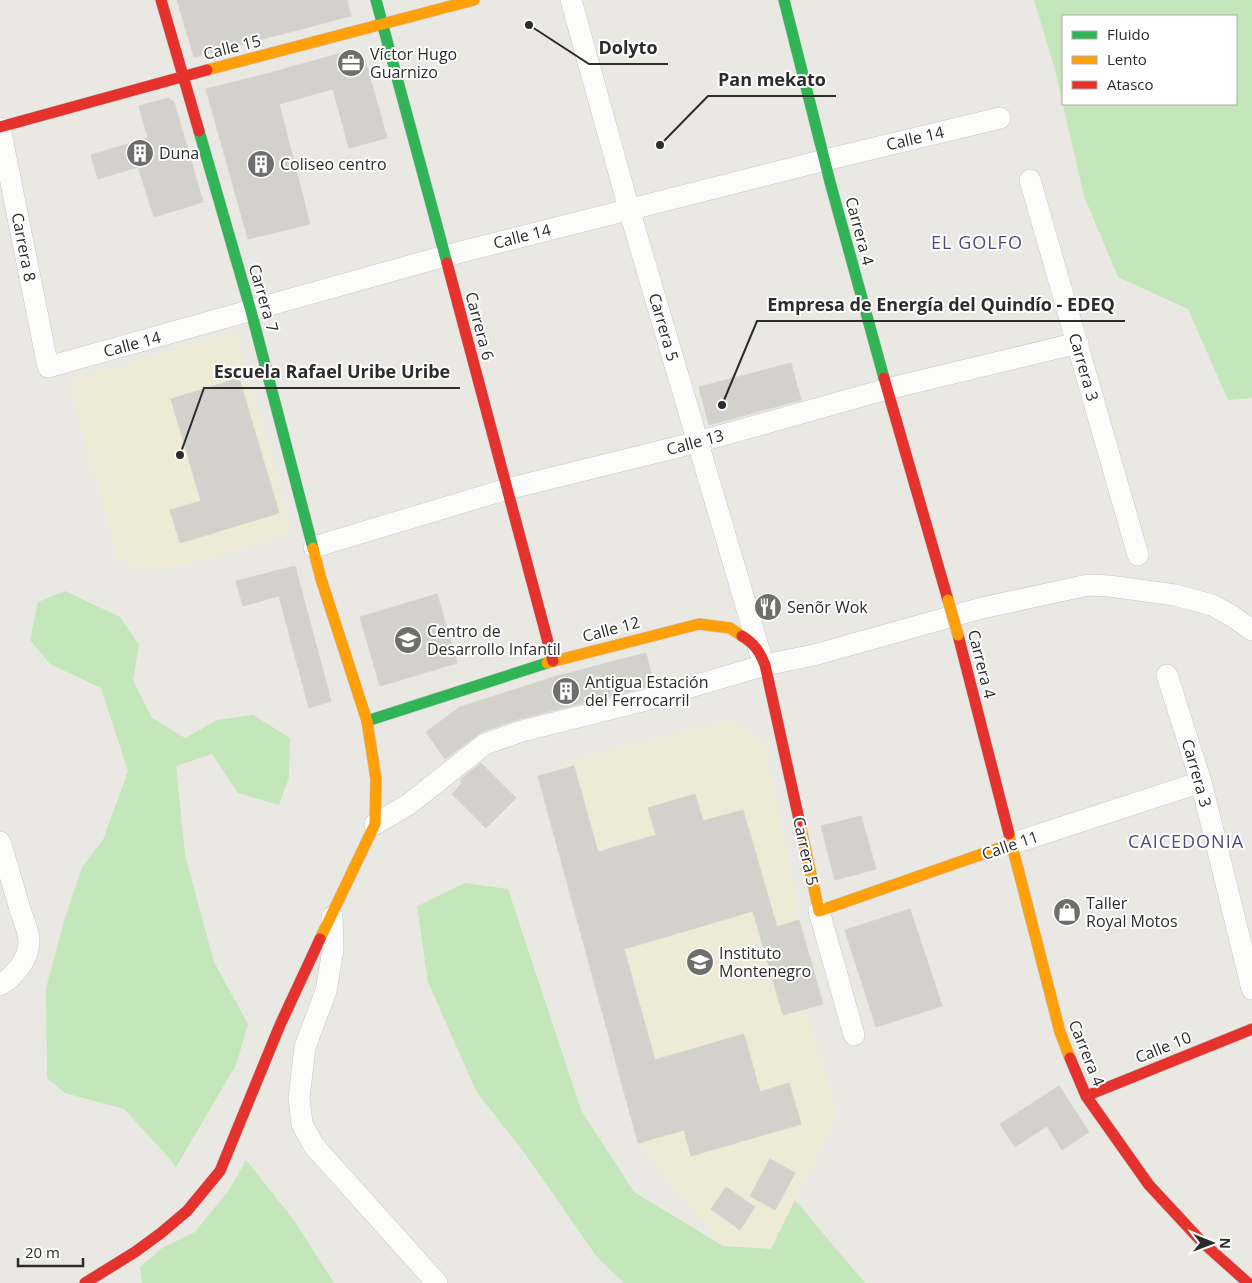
<svg xmlns="http://www.w3.org/2000/svg" width="1252" height="1283" viewBox="0 0 1252 1283" font-family="'Open Sans',sans-serif">
<style>
.education{fill:#edead6}
.green{fill:#c3e6ba;fill-rule:evenodd}
.building{fill:#d3d1cc;stroke:#d5d3ce}
.lines{fill:none;stroke-linecap:round;stroke-linejoin:round}
.street-casing{stroke:#c7c6c7;stroke-width:22}
.fast-casing{stroke:#c7c6c7;stroke-width:12}
.slow-casing{stroke:#c7c6c7;stroke-width:12}
.jam-casing{stroke:#c7c6c7;stroke-width:12}
.street{stroke:#fcfcfb;stroke-width:21}
.fast{stroke:#30b455;stroke-width:11}
.slow{stroke:#ff9f0a;stroke-width:11}
.jam{stroke:#e5322d;stroke-width:11}
.slow-bridge-casing{stroke:#c7c6c7;stroke-width:12;stroke-linecap:butt}
.slow-bridge{stroke:#ff9f0a;stroke-width:11}
.labels{text-anchor:middle;dominant-baseline:central;stroke-width:4;stroke-linejoin:round;paint-order:stroke}
.street-label{font-size:16px;fill:#2c2c2c;stroke:#fff}
.poi-label{font-size:16px;fill:#2c2c2c;stroke:#fff;text-anchor:start}
.neighbourhood-label{font-size:18px;letter-spacing:1px;fill:#4d4b7d;stroke:#fff}
.leader{fill:none;stroke:#2c2c2c;stroke-width:2}
.callout-dot{fill:#2c2c2c;stroke:#fff;stroke-width:2}
.callout-label{font-size:18px;text-anchor:middle;font-weight:bold;fill:#2c2c2c;stroke:#fff;stroke-width:4;stroke-linejoin:round;paint-order:stroke}
</style>
<rect width="100%" height="100%" fill="#eae8e2"/>
<path class="education" d="M236,331L291,528L285,536L167,569L137,568L117,558L69,382Z
M727,721L763,740L797,897L795,908L823,1004L805,1009L837,1113L772,1249L723,1246L638,1143L538,776L575,759Z"/>
<path class="green" d="M1034,0H1252V398L1228,400L1188,309L1118,277L1084,196L1054,66ZM1063,16H1236V104H1063Z
M65,591L120,617L139,645L133,680L152,718L185,738L217,720L253,715L290,738L289,777L279,805L238,793L212,754L176,766L185,855L214,962L248,1024L236,1065L176,1167L163,1151L124,1109L65,1093L47,1078L46,988L65,918L82,867L103,840L128,771L101,688L50,664L30,640L38,602Z
M465,883L508,889L581,1110L634,1192L723,1246L771,1249L795,1200L865,1283H624L597,1257L523,1151L476,1091L428,982L417,906Z
M246,1160L293,1219L334,1283H142L140,1267L162,1248L195,1232L229,1190Z"/>
<path class="building" d="M177,0H347L351,16L194,57Z
M352,50L364,56L387,138L349,148L333,89L279,104L310,224L248,239L206,89L270,73Z
M168,98L174,102L203,202L154,217L138,167L98,179L91,155L148,138L139,106Z
M791,363L801,400L709,425L699,387Z
M239,378L279,513L180,543L170,510L201,501L171,399Z
M295,566L331,701L309,708L279,596L243,606L236,581Z
M437,594L457,663L380,686L360,617Z
M646,653L654,685L519,719L481,732L445,759L426,732L460,707L557,676Z
M481,763L516,798L486,828L452,794L462,783L460,780Z
M574,766L598,852L656,835L648,808L695,794L703,821L743,810L777,927L799,920L823,1004L783,1015L753,911L624,949L655,1060L744,1034L760,1092L789,1083L801,1124L691,1156L684,1130L638,1143L538,776Z
M861,816L876,869L835,880L821,826Z
M910,909L942,1006L876,1027L845,930Z
M1059,1086L1089,1132L1062,1150L1047,1126L1015,1147L1000,1124Z
M770,1159L795,1173L775,1210L750,1196Z
M726,1187L755,1207L740,1230L711,1209Z"/>
<g class="lines">
<g class="street-casing">
<path id="street" d="M571,0L629,209L760,653
M0,128L48,367L445,256L825,160L1000,118
M1030,180L1138,555
M314,547L507,489L698,442L887,389L1078,343
M1167,675L1201,782L1252,989
M375,824L409,804L485,744L522,731L646,700L765,665L814,655L982,608L1088,585L1109,586L1175,595L1212,605L1232,616L1252,630
M0,842C7,864 13,886 20,909C23,920 29,930 29,942C29,959 14,977 0,985
M1011,844L1201,782
M819,911L854,1035
M332,917L333,950L326,991L305,1047L299,1098L302,1124L314,1146L437,1283"/>
</g>
<g class="fast-casing">
<path id="fast" d="M376,0L447,263
M784,0L830,182L884,378
M199,131L251,311L313,548
M367,721L547,663"/>
</g>
<g class="slow-casing">
<path id="slow" d="M207,70L474,0
M313,548L321,579L367,721L376,779L375,824L320,939
M547,663L699,624L730,628L742,636
M800,824L819,911L1011,844
M1009,834L1060,1032L1070,1058"/>
</g>
<g class="jam-casing">
<path id="jam" d="M161,0L199,131
M0,127L207,70
M447,263L553,661
M884,378L948,600
M958,635L1009,834
M742,636C754,643 760,652 765,665L800,824
M1070,1058L1086,1096L1149,1185L1201,1241L1248,1283
M1086,1096L1252,1029
M85,1283L135,1252L161,1233L187,1211L220,1171L280,1025L320,939"/>
</g>
<use href="#street" class="street"/>
<use href="#fast" class="fast"/>
<use href="#slow" class="slow"/>
<use href="#jam" class="jam"/>
<g class="slow-bridge-casing">
<path id="slow-bridge" d="M948,600L958,635"/>
</g>
<use href="#slow-bridge" class="slow-bridge"/>
</g>
<defs>
<g id="office-disc" transform="scale(1.4375)"><circle r="9.5" fill="#6e6e6c" stroke="#fff"/><path d="M-6-3h4V-5.5h4V-3h4V5H-6ZM-1-4.5V-3h2v-1.5ZM-6 0V1H6V0Z" fill="#fff"/></g>
<g id="building-disc" transform="scale(1.4375)"><circle r="9.5" fill="#6e6e6c" stroke="#fff"/><path d="M-4-6H4V6H1V3H-1V6H-4ZM-2.5-4.3h1.7v1.8h-1.7ZM.8-4.3h1.7v1.8H.8ZM-2.5-1h1.7V.8h-1.7ZM.8-1h1.7V.8H.8Z" fill="#fff"/></g>
<g id="restaurant-disc" transform="scale(1.4375)"><circle r="9.5" fill="#6e6e6c" stroke="#fff"/><path d="M-5-6h1v4h1v-4h1v4h1v-4h1v5L-1.5 .5V6h-2V.5L-5-1ZM5-6V6H3V1.5H1.5Q1.5-4 5-6Z" fill="#fff"/></g>
<g id="school-disc" transform="scale(1.4375)"><circle r="9.5" fill="#6e6e6c" stroke="#fff"/><path d="M0-5L7-2L0 1L-7-2ZM-4 1L0 2.5L4 1V4Q0 6-4 4Z" fill="#fff"/></g>
<g id="shop-disc" transform="scale(1.4375)"><circle r="9.5" fill="#6e6e6c" stroke="#fff"/><path d="M-5-2.5h2.3a2.7 3.5 0 0 1 5.4 0H5L5.5 6h-11ZM-1.5-2.5h3a1.5 2.3 0 0 0-3 0Z" fill="#fff"/></g>
<g id="university-disc" transform="scale(1.4375)"><circle r="9.5" fill="#6e6e6c" stroke="#fff"/><path d="M0-5L7-2L0 1L-7-2ZM-4 1L0 2.5L4 1V4Q0 6-4 4Z" fill="#fff"/></g>
</defs>
<g fill-rule="evenodd">
<use href="#office-disc" x="351" y="63"/>
<use href="#building-disc" x="140" y="153"/>
<use href="#building-disc" x="261" y="164"/>
<use href="#restaurant-disc" x="768" y="607"/>
<use href="#school-disc" x="408" y="640"/>
<use href="#building-disc" x="566" y="691"/>
<use href="#shop-disc" x="1067" y="912"/>
<use href="#university-disc" x="700" y="962"/>
</g>
<g class="labels">
<g class="street-label">
<text transform="translate(232 47) rotate(-14)">Calle 15</text>
<text transform="translate(915 138) rotate(-13)">Calle 14</text>
<text transform="translate(860 231) rotate(75)">Carrera 4</text>
<text transform="translate(522 236) rotate(-14)">Calle 14</text>
<text transform="translate(24 247) rotate(79)">Carrera 8</text>
<text transform="translate(264 298) rotate(74)">Carrera 7</text>
<text transform="translate(480 326) rotate(75)">Carrera 6</text>
<text transform="translate(664 327) rotate(74)">Carrera 5</text>
<text transform="translate(132 344) rotate(-15)">Calle 14</text>
<text transform="translate(1084 367) rotate(74)">Carrera 3</text>
<text transform="translate(695 442) rotate(-15)">Calle 13</text>
<text transform="translate(611 629) rotate(-15)">Calle 12</text>
<text transform="translate(982 664) rotate(76)">Carrera 4</text>
<text transform="translate(1197 773) rotate(74)">Carrera 3</text>
<text transform="translate(1010 845) rotate(-19)">Calle 11</text>
<text transform="translate(806 851) rotate(78)">Carrera 5</text>
<text transform="translate(1163 1047) rotate(-22)">Calle 10</text>
<text transform="translate(1087 1053) rotate(68)">Carrera 4</text>
</g>
<g class="poi-label">
<text x="370" y="54">Víctor Hugo<tspan x="370" dy="18">Guarnizo</tspan></text>
<text x="159" y="153">Duna</text>
<text x="280" y="164">Coliseo centro</text>
<text x="787" y="607">Senõr Wok</text>
<text x="427" y="631">Centro de<tspan x="427" dy="18">Desarrollo Infantil</tspan></text>
<text x="585" y="682">Antigua Estación<tspan x="585" dy="18">del Ferrocarril</tspan></text>
<text x="1086" y="903">Taller<tspan x="1086" dy="18">Royal Motos</tspan></text>
<text x="719" y="953">Instituto<tspan x="719" dy="18">Montenegro</tspan></text>
</g>
<g class="neighbourhood-label">
<text x="977" y="242">EL GOLFO</text>
<text x="1186" y="841">CAICEDONIA</text>
</g>
</g>
<path class="leader" d="M529 25L589 64H668M660 145L708 96H836M722 405L757 321H1125M180 455L204 388H460"/>
<g class="callout-dot">
<circle cx="529" cy="25" r="5"/>
<circle cx="660" cy="145" r="5"/>
<circle cx="722" cy="405" r="5"/>
<circle cx="180" cy="455" r="5"/>
</g>
<g class="callout-label">
<text x="628" y="54">Dolyto</text>
<text x="772" y="86">Pan mekato</text>
<text x="941" y="311">Empresa de Energía del Quindío - EDEQ</text>
<text x="332" y="378">Escuela Rafael Uribe Uribe</text>
</g>
<rect x="1062" y="15" width="175" height="90" fill="#ffffff" stroke="#ababab"/>
<rect x="1072" y="31" width="25" height="8" fill="#30b455" stroke="#ababab"/>
<text x="1107" y="40" font-size="15" fill="#2c2c2c">Fluido</text>
<rect x="1072" y="56" width="25" height="8" fill="#ff9f0a" stroke="#ababab"/>
<text x="1107" y="65" font-size="15" fill="#2c2c2c">Lento</text>
<rect x="1072" y="81" width="25" height="8" fill="#e5322d" stroke="#ababab"/>
<text x="1107" y="90" font-size="15" fill="#2c2c2c">Atasco</text>
<g transform="translate(1212 1243) rotate(91)" stroke="#ffffff" stroke-width="4" paint-order="stroke">
<path d="M0-4L9 19L0 12L-9 19Z" fill="#2c2c2c"/>
<text y="-8" font-size="14" font-weight="bold" text-anchor="middle" fill="#2c2c2c">N</text>
</g>
<path d="M18 1258v8h65v-8" fill="none" stroke="#2c2c2c" stroke-width="2.5"/>
<text x="25" y="1258" font-size="15" fill="#2c2c2c" stroke="#ffffff" stroke-width="4" paint-order="stroke">20 m</text>
</svg>
